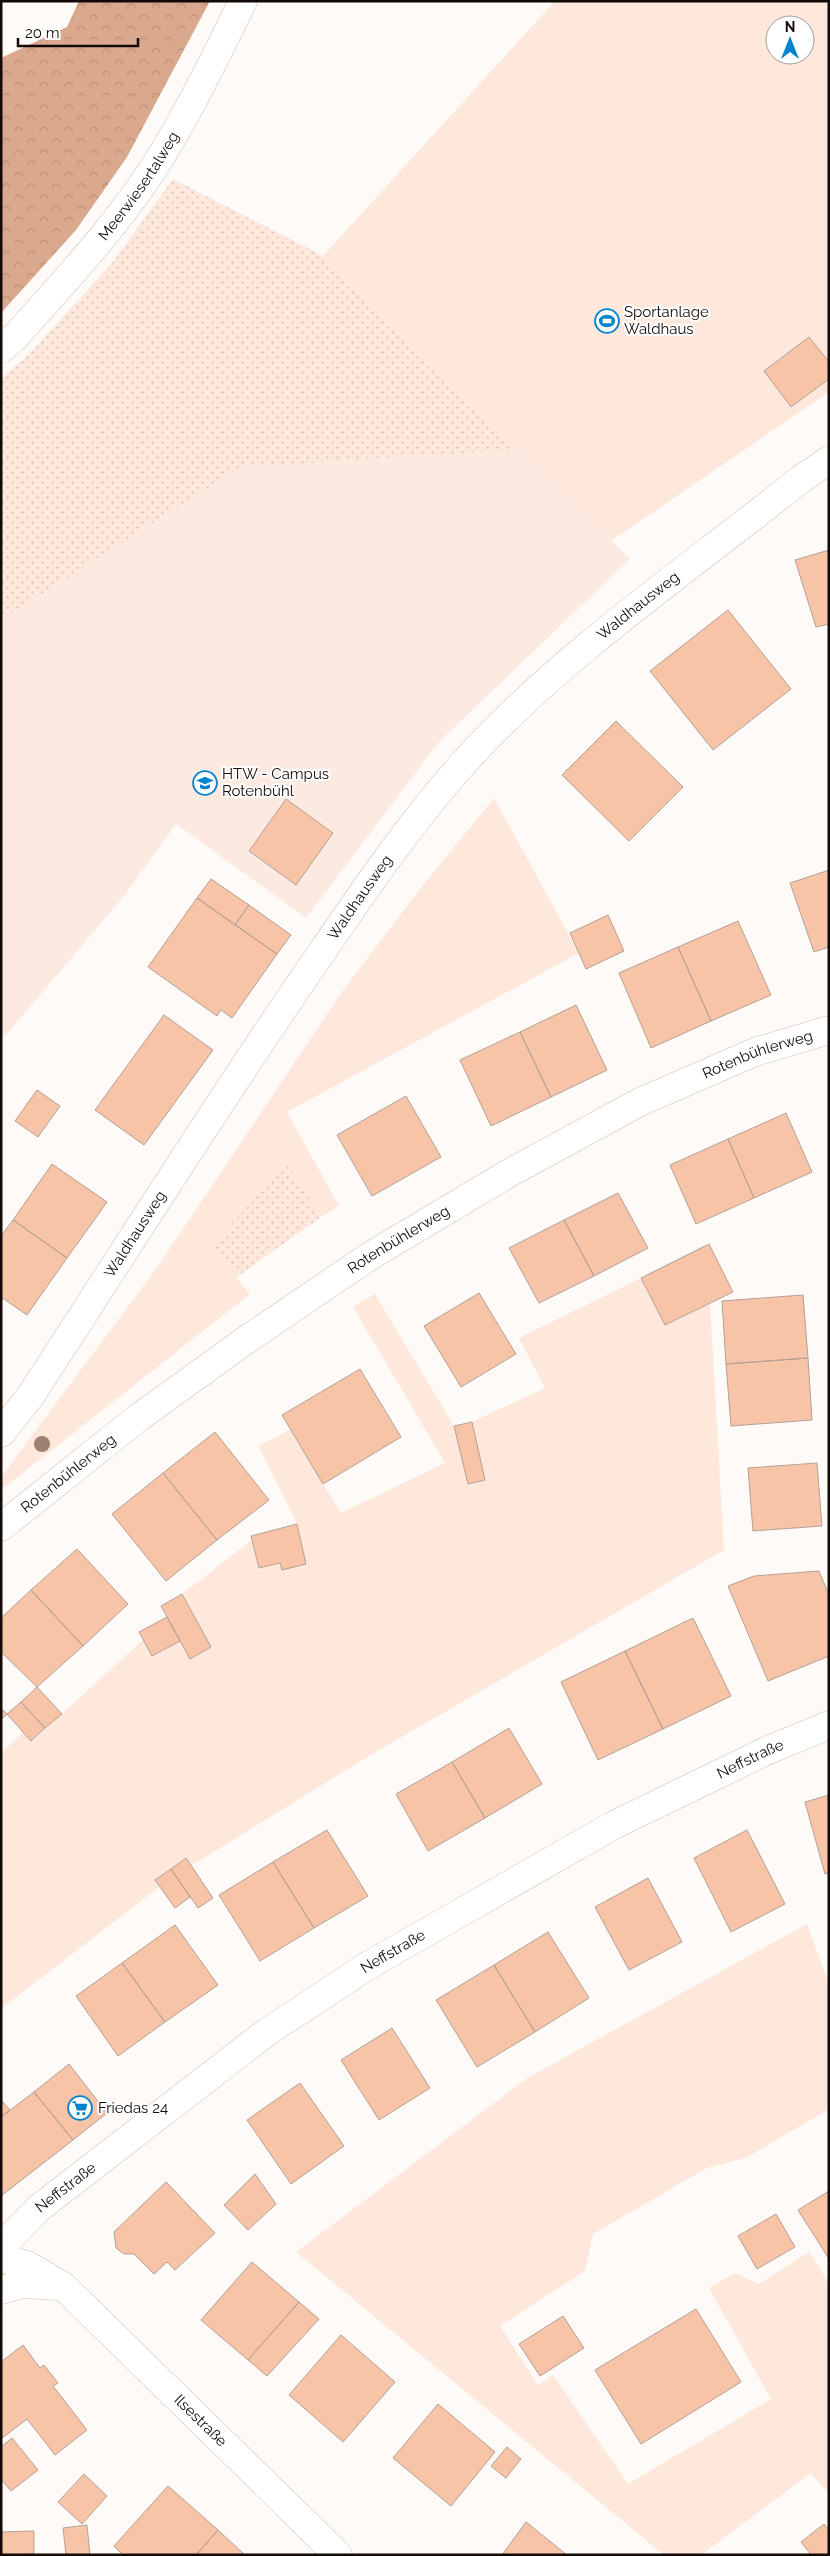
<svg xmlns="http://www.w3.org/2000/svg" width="830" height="2556" viewBox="0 0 830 2556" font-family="Raleway,sans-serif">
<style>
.built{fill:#fceae0}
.green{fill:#fee7db;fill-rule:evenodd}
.forest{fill:url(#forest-crowns)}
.park{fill:url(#park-dots)}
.building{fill:#f7c4a8;stroke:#b5a094}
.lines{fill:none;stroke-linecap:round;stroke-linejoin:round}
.minor-casing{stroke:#d4beb2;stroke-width:29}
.secondary-casing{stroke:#d4beb2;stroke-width:29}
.minor{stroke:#fff;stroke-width:28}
.secondary{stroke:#fff;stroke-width:28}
.tree{fill:#9c826f}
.labels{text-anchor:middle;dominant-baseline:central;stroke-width:4;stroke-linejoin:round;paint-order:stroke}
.street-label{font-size:15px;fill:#110a07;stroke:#fff}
.poi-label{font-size:15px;fill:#110a07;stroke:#fff;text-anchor:start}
</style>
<defs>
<pattern id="forest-crowns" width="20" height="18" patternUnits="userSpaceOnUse" patternTransform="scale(1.25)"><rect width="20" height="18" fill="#daa98d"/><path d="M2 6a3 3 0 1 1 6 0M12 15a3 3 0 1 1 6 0" fill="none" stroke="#ba9078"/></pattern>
<pattern id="park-dots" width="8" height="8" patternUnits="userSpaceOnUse" patternTransform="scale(1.25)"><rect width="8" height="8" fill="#fee7db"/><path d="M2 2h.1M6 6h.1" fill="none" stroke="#d9c5ba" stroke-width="1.8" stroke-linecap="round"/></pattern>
</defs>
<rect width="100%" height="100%" fill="#fefaf7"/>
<path class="built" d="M520,450L630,559L440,741L306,918L176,824L124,896L1,1041V620L241,467Z"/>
<path class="green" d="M555,1H829V392L611,541L520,450L450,386L323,256ZM775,25H805V55H775Z
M494,798L579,953L287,1112L339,1206L321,1217L287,1165L211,1247L250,1294L5,1487H1V1477L156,1269L344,989L420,889Z
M641,1278L665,1325L710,1303L724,1550L369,1756L191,1866L186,1859L155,1880L159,1887L1,2009V1753L24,1732L32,1741L143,1640L180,1641L190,1659L211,1647L182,1594L252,1540L259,1568L280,1563L282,1570L306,1564L297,1524L258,1446L290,1430L341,1513L445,1463L353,1307L375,1294L454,1426L468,1484L485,1479L472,1422L545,1388L519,1338Z
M807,1924L829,1984V2109L746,2158L707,2168L593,2234L585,2271L500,2326L538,2385L553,2375L628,2484L771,2399L709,2288L735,2273L759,2284L809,2252L829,2283V2494L811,2473L701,2555H664L296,2252L529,2077Z"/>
<path class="forest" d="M79,1H210L127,157L76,230L1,313V58L67,27Z"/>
<path class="park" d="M173,179L323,256L450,386L520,450L241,467L1,620V379L31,352L112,263Z
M287,1164L321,1217L237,1277L210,1247Z"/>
<path class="building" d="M809,337L829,362V379L791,407L764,371Z
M829,550V624L816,627L795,560Z
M728,610L791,689L713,750L650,671Z
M616,721L683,787L629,841L562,775Z
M286,799L333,833L296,885L249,851Z
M829,870V947L814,952L790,883Z
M211,879L249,905L235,925L197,898Z
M197,898L277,954L232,1018L221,1010L217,1016L148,967Z
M249,905L291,935L277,954L235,925Z
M608,915L624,951L586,969L570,933Z
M738,921L771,995L711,1021L678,947Z
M678,947L711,1021L651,1048L619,973Z
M576,1005L607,1070L551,1097L520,1032Z
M164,1015L213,1050L144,1145L95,1110Z
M520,1032L551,1097L491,1126L460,1060Z
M37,1090L60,1106L38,1137L15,1121Z
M406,1096L441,1157L372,1196L337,1135Z
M786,1113L812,1172L754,1198L728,1139Z
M728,1139L754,1198L696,1224L670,1165Z
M52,1164L107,1202L67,1258L13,1220Z
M618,1193L648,1248L594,1276L564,1220Z
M13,1220L67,1258L27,1315L1,1297V1236Z
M564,1220L594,1276L539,1303L509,1248Z
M709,1244L733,1292L665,1325L641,1278Z
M479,1293L516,1354L461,1387L424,1326Z
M803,1295L808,1358L726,1364L722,1301Z
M808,1358L812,1420L731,1426L726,1364Z
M360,1369L401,1437L323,1484L282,1415Z
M472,1422L485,1480L468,1484L454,1426Z
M215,1432L269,1500L217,1540L163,1473Z
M817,1463L822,1526L753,1531L748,1468Z
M163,1473L217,1540L166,1581L112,1514Z
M297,1524L306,1564L282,1570L280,1563L259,1568L251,1536Z
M77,1549L128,1604L83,1646L31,1590Z
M819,1571L829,1595V1656L768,1681L728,1586L754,1576Z
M31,1590L83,1646L37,1687L1,1652V1618Z
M182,1594L211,1647L190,1659L161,1606Z
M167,1617L180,1641L152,1656L139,1632Z
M693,1618L731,1696L663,1729L625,1651Z
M625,1651L663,1729L598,1760L561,1682Z
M37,1687L62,1714L45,1728L21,1702Z
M21,1702L45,1728L31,1741L7,1714Z
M1,1708L7,1714L1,1720Z
M509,1728L542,1784L485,1818L452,1762Z
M452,1762L485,1818L428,1851L396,1794Z
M829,1795V1873L825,1874L805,1802Z
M327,1830L368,1896L314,1928L273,1862Z
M747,1830L785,1904L731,1932L694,1858Z
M186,1858L213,1898L198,1908L171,1869Z
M273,1862L314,1928L260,1961L219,1895Z
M171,1869L190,1897L175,1908L155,1880Z
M648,1878L682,1942L629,1970L595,1907Z
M175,1925L218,1985L165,2022L122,1963Z
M548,1932L589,1998L535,2032L494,1965Z
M122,1963L165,2022L118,2056L76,1996Z
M494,1965L535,2032L477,2067L436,2000Z
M392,2028L430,2088L379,2120L341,2060Z
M69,2064L107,2113L73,2140L34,2092Z
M300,2083L344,2146L291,2184L247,2120Z
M34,2092L73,2140L1,2196V2117Z
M1,2100L10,2110L1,2117Z
M255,2174L276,2204L248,2230L224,2205Z
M166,2182L215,2233L175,2270L167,2262L154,2274L134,2254H124L116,2248L114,2232Z
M829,2191V2259L798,2210Z
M776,2214L795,2247L757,2269L738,2236Z
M252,2262L299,2302L248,2360L201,2320Z
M299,2302L319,2319L267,2376L248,2360Z
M696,2309L741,2382L641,2444L595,2370Z
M563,2316L584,2348L540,2376L519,2344Z
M341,2335L395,2382L343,2442L289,2395Z
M23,2345L40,2368L44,2365L58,2383L53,2386L87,2430L55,2455L27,2419L1,2439V2362Z
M438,2404L495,2452L451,2506L393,2458Z
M12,2438L38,2470L11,2491L1,2479V2447Z
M507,2447L521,2459L506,2478L491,2466Z
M84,2474L107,2496L82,2524L58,2502Z
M168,2486L218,2530L196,2555H123L114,2546Z
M526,2522L567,2555H502Z
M824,2524L829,2530V2555H811L801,2542Z
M87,2525L90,2555H66L63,2528Z
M218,2530L245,2555H196Z
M34,2531V2554L1,2555V2532Z"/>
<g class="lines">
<g class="minor-casing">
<g id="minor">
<path id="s1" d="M1,1527L138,1418L246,1340L370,1256L511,1172L640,1102L755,1052L829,1030"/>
<path id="s2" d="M1,2247L39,2208L267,2032L369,1965L612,1826L766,1751L829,1725"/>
</g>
</g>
<g class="secondary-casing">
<g id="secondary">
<path id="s3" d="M1,349L15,337C63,283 113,230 153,169C187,116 215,58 243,1"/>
<path id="s4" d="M1,1433L29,1398C120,1259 208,1118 302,981C355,904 407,825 470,756C566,652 690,568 801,479L829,460"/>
<path id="s5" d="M1,2258L27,2265L63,2286L338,2555"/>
<path d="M1,2290L23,2284L59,2286"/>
</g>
</g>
<use href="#minor" class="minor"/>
<use href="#secondary" class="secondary"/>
</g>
<circle class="tree" cx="42" cy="1444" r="8"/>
<defs>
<g id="stadium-ring" transform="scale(1.25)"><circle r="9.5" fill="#fff" stroke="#0383cb" stroke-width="1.5"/><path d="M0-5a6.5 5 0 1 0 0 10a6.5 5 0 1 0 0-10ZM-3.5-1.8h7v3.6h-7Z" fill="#0383cb"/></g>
<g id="university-ring" transform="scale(1.25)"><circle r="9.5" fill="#fff" stroke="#0383cb" stroke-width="1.5"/><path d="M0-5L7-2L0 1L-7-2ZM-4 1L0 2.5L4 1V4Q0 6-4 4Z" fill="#0383cb"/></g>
<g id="supermarket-ring" transform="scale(1.25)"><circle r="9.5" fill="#fff" stroke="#0383cb" stroke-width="1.5"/><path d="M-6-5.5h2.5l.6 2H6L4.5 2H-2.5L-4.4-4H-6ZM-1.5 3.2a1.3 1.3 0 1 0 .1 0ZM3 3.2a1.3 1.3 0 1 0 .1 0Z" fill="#0383cb"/></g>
</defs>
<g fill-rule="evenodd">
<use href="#stadium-ring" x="607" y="321"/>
<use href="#university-ring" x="205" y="783"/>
<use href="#supermarket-ring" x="80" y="2108"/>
</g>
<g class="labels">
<g class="street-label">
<text stroke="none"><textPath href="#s3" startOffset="214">Meerwiesertalweg</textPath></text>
<text stroke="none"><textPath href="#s4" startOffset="1050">Waldhausweg</textPath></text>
<text stroke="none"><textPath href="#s4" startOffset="645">Waldhausweg</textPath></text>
<text stroke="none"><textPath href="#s1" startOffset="896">Rotenbühlerweg</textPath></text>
<text stroke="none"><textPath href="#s4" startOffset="240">Waldhausweg</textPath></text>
<text stroke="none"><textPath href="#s1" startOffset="491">Rotenbühlerweg</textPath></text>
<text stroke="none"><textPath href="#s1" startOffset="86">Rotenbühlerweg</textPath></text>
<text stroke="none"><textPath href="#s2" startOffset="898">Neffstraße</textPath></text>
<text stroke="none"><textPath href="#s2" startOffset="492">Neffstraße</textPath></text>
<text stroke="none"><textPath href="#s2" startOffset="88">Neffstraße</textPath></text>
<text stroke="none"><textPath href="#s5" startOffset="261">Ilsestraße</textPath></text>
</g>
<g class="poi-label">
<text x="624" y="312">Sportanlage<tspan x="624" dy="17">Waldhaus</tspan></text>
<text x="222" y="774">HTW - Campus<tspan x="222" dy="17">Rotenbühl</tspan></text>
<text x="98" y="2108">Friedas 24</text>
</g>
</g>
<rect width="830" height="2556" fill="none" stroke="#110a07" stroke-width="5"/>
<g transform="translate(790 40)"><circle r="24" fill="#ffffff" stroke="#a09d9c"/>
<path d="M0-4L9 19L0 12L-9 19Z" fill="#0383cb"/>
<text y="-8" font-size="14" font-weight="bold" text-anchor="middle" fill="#110a07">N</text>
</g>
<path d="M18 38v8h120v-8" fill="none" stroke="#110a07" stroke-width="2.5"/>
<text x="25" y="38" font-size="15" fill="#110a07" stroke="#ffffff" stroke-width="4" paint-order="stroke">20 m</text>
</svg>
